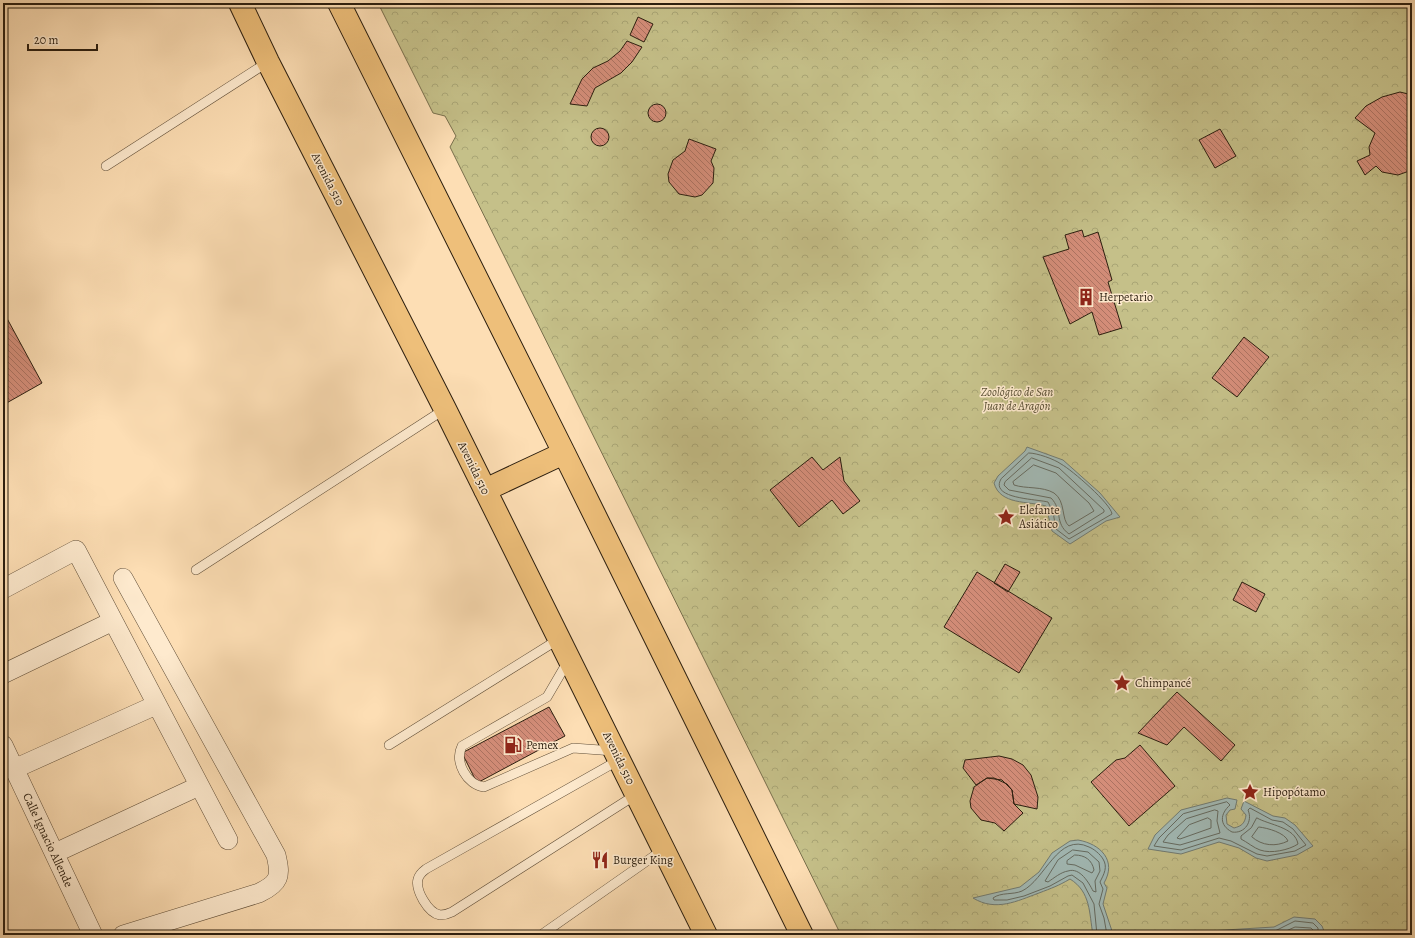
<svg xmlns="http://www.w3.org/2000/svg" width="1415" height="938" viewBox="0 0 1415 938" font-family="Alegreya,serif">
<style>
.park{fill:url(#park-crowns);stroke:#786f4c}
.water{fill:#a2bab6;stroke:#727c73}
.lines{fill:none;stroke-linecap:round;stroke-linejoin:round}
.shore{stroke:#666c62;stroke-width:1}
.building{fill:url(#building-back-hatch);stroke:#2b1e0f}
.service-casing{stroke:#604e38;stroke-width:10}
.minor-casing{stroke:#604e38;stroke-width:20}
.primary-casing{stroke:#2b1e0f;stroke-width:24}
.service{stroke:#feeace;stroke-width:9}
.minor{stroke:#feeace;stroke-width:19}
.primary{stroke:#eebf7a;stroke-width:22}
.labels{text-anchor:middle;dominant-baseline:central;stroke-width:3;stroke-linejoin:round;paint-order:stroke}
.street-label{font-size:12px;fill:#2b1e0f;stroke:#feeace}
.poi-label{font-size:12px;fill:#2b1e0f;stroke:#feeace;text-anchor:start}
.park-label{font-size:12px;font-style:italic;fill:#594f34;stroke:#feeace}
</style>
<defs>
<pattern id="park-crowns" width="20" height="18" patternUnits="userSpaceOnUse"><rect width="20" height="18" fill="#c5c089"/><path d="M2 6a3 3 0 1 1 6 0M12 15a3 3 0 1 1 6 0" fill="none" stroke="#a9a575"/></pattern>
<pattern id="building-back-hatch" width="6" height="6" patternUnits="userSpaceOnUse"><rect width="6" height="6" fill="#d58e7a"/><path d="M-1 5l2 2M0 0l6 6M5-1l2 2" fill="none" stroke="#ad7362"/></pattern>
</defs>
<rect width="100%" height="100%" fill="#fddeb4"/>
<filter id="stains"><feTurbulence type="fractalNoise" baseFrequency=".005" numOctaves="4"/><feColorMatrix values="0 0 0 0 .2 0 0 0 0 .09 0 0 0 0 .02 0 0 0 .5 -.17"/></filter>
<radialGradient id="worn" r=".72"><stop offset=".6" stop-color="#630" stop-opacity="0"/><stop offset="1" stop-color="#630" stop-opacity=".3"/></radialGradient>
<path class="park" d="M378,3H1412V935H841L450,147L456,136L445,116L433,113Z"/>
<path class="water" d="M1027,447L1063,460L1100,493L1120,517L1106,521L1070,544L1052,531L1046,506C1028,501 1000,505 994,483L998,476L1025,451Z
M1227,798L1237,800L1235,809L1230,810L1226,815L1227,824L1234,828C1242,826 1245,823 1246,815L1241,809L1244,801L1273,816L1285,818L1295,825L1313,846L1297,855L1267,861L1256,858L1239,848L1219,842L1181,854L1148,849L1155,835L1181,810Z
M1078,840C1101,844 1117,861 1104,883L1107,888L1103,904L1112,931L1111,935H1093C1089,913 1091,892 1070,879C1058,886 1052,888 1039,893C1017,901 996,912 973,898L1020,887L1039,872L1052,853L1070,841Z
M1294,917L1315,919L1322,926L1324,931L1321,935H1209V931L1274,927Z"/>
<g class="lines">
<path class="shore" d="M1029,453C1037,453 1054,459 1061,464C1072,470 1111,504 1112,514L1069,539L1056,529L1053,512L1048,502C1037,499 989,499 1001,479Z
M1032,458L1059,468L1104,510V512L1069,534C1054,523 1063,510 1051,498L1009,490L1004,485L1005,482Z
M1034,465L1056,473L1089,503L1094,511L1069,526C1061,520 1066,501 1054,493C1042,486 1026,489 1014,485L1013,482Z
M1227,802L1230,805C1220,814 1219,825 1232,832C1245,834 1253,821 1248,810L1250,808L1272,820L1283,822L1293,829L1306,845L1295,851L1267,856L1257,854L1231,841L1219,838L1181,850L1154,846L1159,838L1183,814Z
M1215,810L1218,811L1217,821L1220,833L1180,845L1163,842L1168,835L1186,819Z
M1208,818L1211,820V828L1180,839L1177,838L1189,825Z
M1257,818C1269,825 1295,827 1298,844C1289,850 1271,854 1260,850C1254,848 1247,842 1241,839V836L1251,828Z
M1259,827C1268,828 1285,833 1288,841C1276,847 1262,846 1252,837Z
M1073,850L1088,852L1099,862L1100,871L1095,881L1096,892L1093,891C1089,883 1080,867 1068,871C1061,872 1054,878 1048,882L1045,881L1058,860Z
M1075,855C1085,855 1092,860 1094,870L1092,873L1075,865L1067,864V861Z
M1097,935L1094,904L1083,883L1072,875L1068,876L1050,886L1024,896L1007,900H994L993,898C1001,892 1013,895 1022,891C1045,880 1058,832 1089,847C1094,849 1100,854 1103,859C1108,867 1104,874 1100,882L1103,889L1099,904L1104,918L1107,935
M1213,935L1275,931L1295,921L1313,923L1318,928V935
M1277,935L1295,927L1311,928L1313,930V935"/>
</g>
<path class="building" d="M638,17L653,24L644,42L630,35Z
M627,41L642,47L632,62L621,73L595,88L587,106L570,104L582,79L593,68L608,61L620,51Z
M1400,92L1412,95V170L1398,175L1382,172L1376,166L1365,175L1357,161L1370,155L1369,147L1375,133L1355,118L1366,106L1382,97Z
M648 113a9 9 0 1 1 18 0a9 9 0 1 1-18 0Z
M591 137a9 9 0 1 1 18 0a9 9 0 1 1-18 0Z
M1220,129L1236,156L1215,168L1199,140Z
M689,139L716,149L711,161L714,168L713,183L702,195L695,197L679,194L669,182L668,174L673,160L685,151Z
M1082,230L1084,237L1098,232L1112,280L1108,282L1122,328L1099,335L1092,312L1070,324L1043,257L1069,249L1065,235Z
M3,311L42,383L3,405Z
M1244,337L1269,357L1237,397L1212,378Z
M812,457L823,470L840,457L844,481L860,501L843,514L832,500L799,527L770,490Z
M1005,564L1020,572L1008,592L994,583Z
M977,572L1052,618L1019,673L944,627Z
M1242,582L1265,594L1256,612L1233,600Z
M1177,692L1235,745L1221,761L1184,727L1167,745L1138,733Z
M549,707L565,736L477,783L462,753Z
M1140,745L1175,786L1129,826L1091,782L1116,760L1125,758Z
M999,756L1012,759L1023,765L1031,775L1038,797L1037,809L1014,804L1012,790L1002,780L987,778L976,785L963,768L965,760Z
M987,778H994L1007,784L1012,790L1014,804L1023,813L1004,831L995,823L981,820L971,808L970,801L974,787Z"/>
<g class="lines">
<g class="service-casing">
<path id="service" d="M106,166L268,62
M196,570L445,409
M568,661L547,697L462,746C454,762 467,785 484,787L573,748L614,751
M389,745L559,639
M619,760L426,869C422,872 419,875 418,879C415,890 428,913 440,915C444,915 448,914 452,912L637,794
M541,935L664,849"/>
</g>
<g class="minor-casing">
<path id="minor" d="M123,578L276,855C281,876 280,883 259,893L123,935
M3,589L76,550L228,840
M3,674L113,621
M3,745L93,935
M14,769L156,705
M55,853L199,786"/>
</g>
<g class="primary-casing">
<path id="primary" d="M240,3L268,62L445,409L706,935
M339,3L564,453L802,935
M485,490L564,453"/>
</g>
<use href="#service" class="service"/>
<use href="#minor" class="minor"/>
<use href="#primary" class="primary"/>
</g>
<defs>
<g id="building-bare" transform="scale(1.38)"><path d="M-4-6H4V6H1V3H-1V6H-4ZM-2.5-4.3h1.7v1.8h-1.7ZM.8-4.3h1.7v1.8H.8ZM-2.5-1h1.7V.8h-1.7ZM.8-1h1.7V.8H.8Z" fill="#8f2418" stroke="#feeace" stroke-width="2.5" paint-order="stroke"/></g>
<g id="sight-bare" transform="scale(1.38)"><path d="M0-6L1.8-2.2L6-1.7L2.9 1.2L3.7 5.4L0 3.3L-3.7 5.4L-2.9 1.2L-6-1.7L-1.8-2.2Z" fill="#8f2418" stroke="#feeace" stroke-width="2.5" paint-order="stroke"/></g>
<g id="fuel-bare" transform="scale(1.38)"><path d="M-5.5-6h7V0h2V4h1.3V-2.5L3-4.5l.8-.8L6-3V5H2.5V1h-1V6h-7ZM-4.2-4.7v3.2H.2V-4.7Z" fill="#8f2418" stroke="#feeace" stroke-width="2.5" paint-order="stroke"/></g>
<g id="restaurant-bare" transform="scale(1.38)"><path d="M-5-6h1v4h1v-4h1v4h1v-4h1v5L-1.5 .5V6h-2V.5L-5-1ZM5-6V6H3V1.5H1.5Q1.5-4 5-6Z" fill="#8f2418" stroke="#feeace" stroke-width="2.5" paint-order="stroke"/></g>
</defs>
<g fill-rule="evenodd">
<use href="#building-bare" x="1086" y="297"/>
<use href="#sight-bare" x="1006" y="517"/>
<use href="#sight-bare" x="1122" y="683"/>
<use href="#fuel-bare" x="513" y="745"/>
<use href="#sight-bare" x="1250" y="792"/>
<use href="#restaurant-bare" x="600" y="860"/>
</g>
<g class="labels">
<g class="street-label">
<text transform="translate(328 179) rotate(63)">Avenida 510</text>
<text transform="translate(474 468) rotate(64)">Avenida 510</text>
<text transform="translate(619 758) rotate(64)">Avenida 510</text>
<text transform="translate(48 840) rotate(65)">Calle Ignacio Allende</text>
</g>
<g class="poi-label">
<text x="1099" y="297">Herpetario</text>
<text x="1019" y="510">Elefante<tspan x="1019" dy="14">Asiático</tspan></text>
<text x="1135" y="683">Chimpancé</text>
<text x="526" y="745">Pemex</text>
<text x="1263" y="792">Hipopótamo</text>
<text x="613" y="860">Burger King</text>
</g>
<g class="park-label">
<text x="1017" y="392">Zoológico de San<tspan x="1017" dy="14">Juan de Aragón</tspan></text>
</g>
</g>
<rect width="1415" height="938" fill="none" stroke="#fddeb4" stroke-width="16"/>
<rect x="4" y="4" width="1407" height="930" fill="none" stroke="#2b1e0f" stroke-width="2"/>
<rect x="8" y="8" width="1399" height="922" fill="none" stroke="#2b1e0f"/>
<path d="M28 44v6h69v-6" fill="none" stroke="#2b1e0f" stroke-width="2"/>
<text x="34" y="44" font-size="12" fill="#2b1e0f" stroke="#feeace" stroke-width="3" paint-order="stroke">20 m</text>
<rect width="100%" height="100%" filter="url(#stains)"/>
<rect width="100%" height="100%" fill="url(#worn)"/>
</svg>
